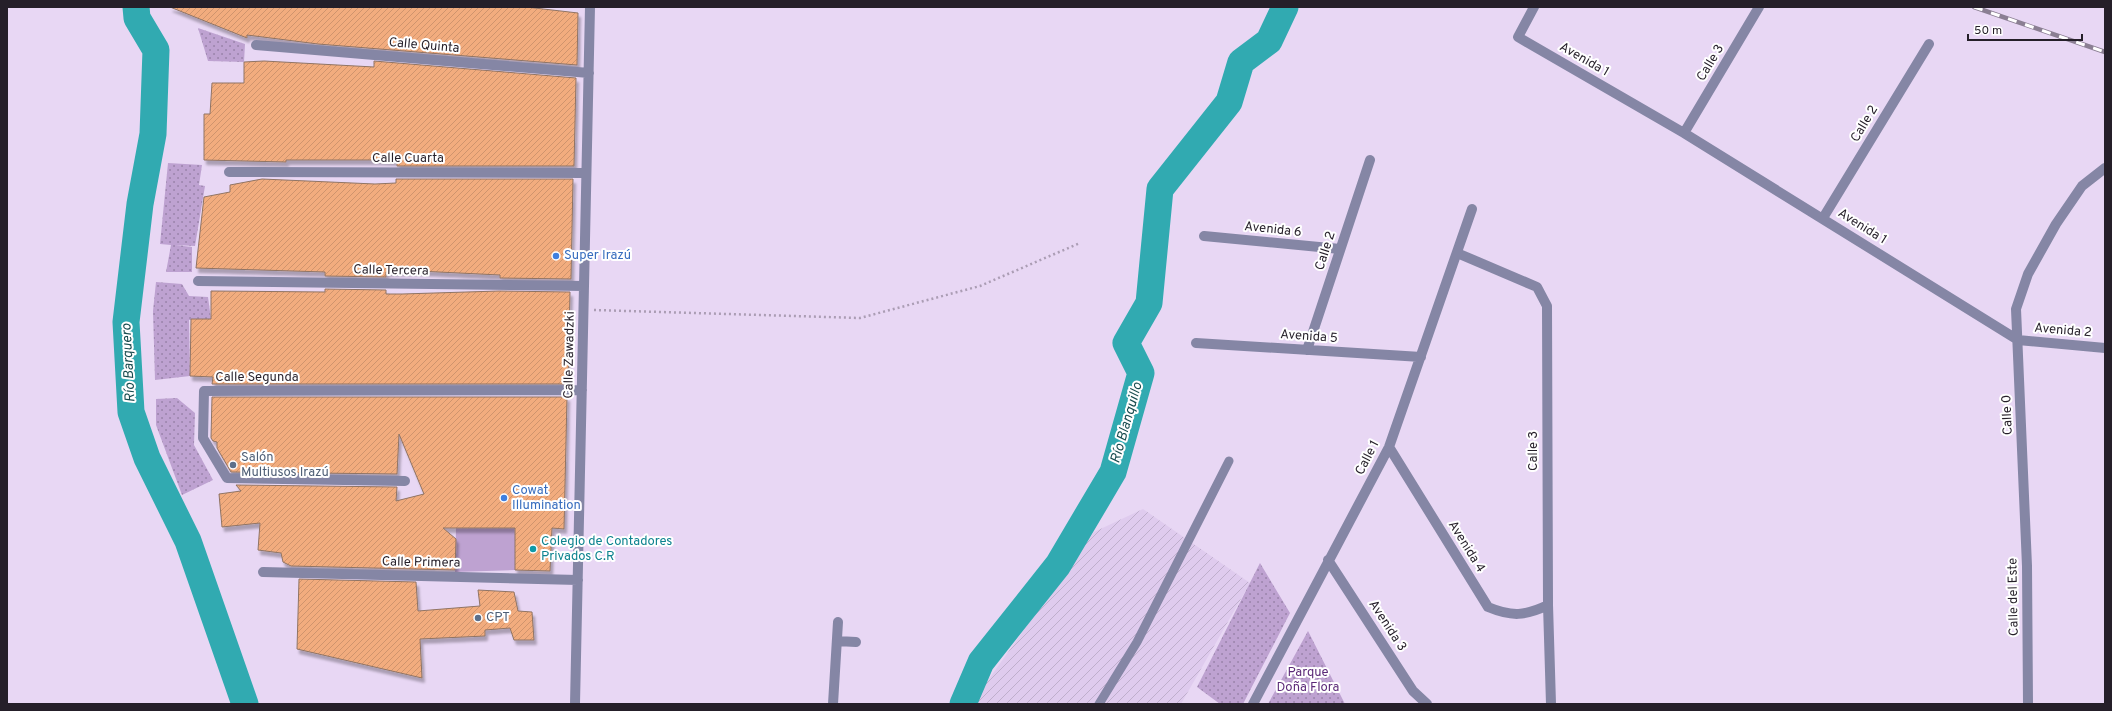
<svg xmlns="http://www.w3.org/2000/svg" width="2112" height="711" viewBox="0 0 2112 711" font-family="Overpass,sans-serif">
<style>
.industrial{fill:url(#industrial-furrows)}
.grass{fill:#bea2d1}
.park{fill:url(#park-dots)}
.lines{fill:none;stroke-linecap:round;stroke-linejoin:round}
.river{stroke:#31aab1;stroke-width:27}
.building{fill:url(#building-hatch);stroke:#907464;filter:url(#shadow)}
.path{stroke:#ab9db4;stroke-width:2.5;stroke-dasharray:2 3;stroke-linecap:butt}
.lane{stroke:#8586a5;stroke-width:9}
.street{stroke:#8586a5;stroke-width:10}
.rail-casing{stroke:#8b7f93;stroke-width:4.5}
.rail{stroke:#fff;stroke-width:3;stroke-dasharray:9;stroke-linecap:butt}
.shop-dot{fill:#3f7fe0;stroke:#fff;stroke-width:1.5}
.service-dot{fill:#5c6f8a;stroke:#fff;stroke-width:1.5}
.culture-dot{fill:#0f9aa8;stroke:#fff;stroke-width:1.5}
.labels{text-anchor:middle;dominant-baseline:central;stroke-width:4;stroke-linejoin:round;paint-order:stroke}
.street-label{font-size:13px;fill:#251f29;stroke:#fff}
.shop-label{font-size:13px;fill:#366cbe;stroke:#fff;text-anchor:start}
.service-label{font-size:13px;fill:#4e5e75;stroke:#fff;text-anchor:start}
.culture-label{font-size:13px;fill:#0d838f;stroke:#fff;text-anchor:start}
.park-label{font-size:13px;fill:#5c2a78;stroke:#fff}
.water-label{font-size:14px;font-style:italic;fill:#194c4f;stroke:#fff}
</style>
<defs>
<pattern id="industrial-furrows" width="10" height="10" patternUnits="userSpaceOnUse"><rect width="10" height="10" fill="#dfcbee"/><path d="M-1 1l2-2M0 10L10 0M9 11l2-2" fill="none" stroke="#bfaecc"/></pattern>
<pattern id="park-dots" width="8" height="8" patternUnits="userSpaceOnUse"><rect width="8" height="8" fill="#bea2d1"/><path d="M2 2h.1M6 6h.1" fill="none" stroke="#9a83aa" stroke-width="1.8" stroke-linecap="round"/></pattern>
<pattern id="building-hatch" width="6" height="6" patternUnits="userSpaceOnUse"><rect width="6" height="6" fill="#f2ac7e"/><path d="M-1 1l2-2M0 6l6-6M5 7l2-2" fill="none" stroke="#cf946d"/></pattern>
<filter id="shadow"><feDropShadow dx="2.5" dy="4.5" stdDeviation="1" flood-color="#0004"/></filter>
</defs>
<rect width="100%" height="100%" fill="#e8d7f4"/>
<path class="industrial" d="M1143,509L1250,583L1181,704H971L1094,532Z"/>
<path class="grass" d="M456,528H515V570L455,572Z"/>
<path class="park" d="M198,28L245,44L244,62L208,61Z
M168,163L202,165L199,185L205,186L195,246L175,245L192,247V272H166L171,245L160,244Z
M156,282L182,284L189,296L208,297L211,319L189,320L190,376L155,380L153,311Z
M177,398L195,413L194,445L213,480L182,495L156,425V399Z
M1260,563L1290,613L1243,704H1220L1197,687Z
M1308,631L1345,704H1268Z"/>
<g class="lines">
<path class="river" d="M136,7L137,18L156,50L153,134L140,204L126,322L131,412L147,458L188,541L245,704
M963,704L981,662L1058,565L1113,472L1141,373L1126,343L1149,303L1160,189L1229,102L1241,62L1269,41L1285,7"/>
</g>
<path class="building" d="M170,7H526L578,13L577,65L318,44L247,35V38Z
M264,61L374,67V61L576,78L574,166H397V161L378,160H286V162L204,160V114H210L212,83H244V62Z
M262,179L375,184L396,183V179H573L571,279L500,278V275L418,271L386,272V277L325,276V272L196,268L204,197L230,192V185Z
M325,289L386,290V294H402L499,291L570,292L568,384H212L213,377L190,376L191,319H211V291L325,292Z
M212,397H567L564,529L552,528L550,571L515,570V528H443L456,539L455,570L291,566L283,562L281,553L258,550L260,523L222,527L219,494L241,491L236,485L397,487L396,501L424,494L399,434L397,474L231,472L217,448V442L213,441L211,438Z
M299,579L416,582L418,611L480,606L478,590L514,592L518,611L532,612L534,640H514L510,628L485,630V636L420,639L422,678L297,649Z"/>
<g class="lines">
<path class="path" d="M594,310L860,318L980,286L1080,243"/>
<path class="lane" d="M1099,704L1137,642L1229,461"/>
<path class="street" d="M1534,7L1518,37L1684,133L2018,340L2105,348
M256,45L589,73
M1684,133L1759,7
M229,172L586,173
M1823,218L1929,44
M1204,236L1340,249
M1457,253L1537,287L1547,306L1548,605L1551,704
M198,281L584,286
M1196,343L1421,357
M1307,350L1370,160
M1389,447L1488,607C1512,617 1525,616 1548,605
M405,481L227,478L203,438L204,391L582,390
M1328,560L1413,691L1427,704
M263,572L578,580
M837,641L856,642
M575,704L590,7
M833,704L838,622
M1253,704L1389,447L1472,209
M2028,704L2027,566L2016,309L2028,274L2056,224L2082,186L2105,168"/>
<g class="rail-casing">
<path id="rail" d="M1974,7L2105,52"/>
</g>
<use href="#rail" class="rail"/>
</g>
<g class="shop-dot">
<circle cx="556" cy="256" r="4"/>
<circle cx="504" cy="498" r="4"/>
</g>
<g class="service-dot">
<circle cx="233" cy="465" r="4"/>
<circle cx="478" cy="618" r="4"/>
</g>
<circle class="culture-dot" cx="533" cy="549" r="4"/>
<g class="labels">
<g class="street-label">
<text transform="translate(424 46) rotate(5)">Calle Quinta</text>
<text transform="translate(1584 60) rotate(30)">Avenida 1</text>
<text transform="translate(1711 63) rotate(-59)">Calle 3</text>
<text transform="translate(1865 124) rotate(-59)">Calle 2</text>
<text x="408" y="159">Calle Cuarta</text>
<text transform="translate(1862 227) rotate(32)">Avenida 1</text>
<text transform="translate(1273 230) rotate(6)">Avenida 6</text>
<text transform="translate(1326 251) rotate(-72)">Calle 2</text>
<text transform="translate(391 271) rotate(1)">Calle Tercera</text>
<text transform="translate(2063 331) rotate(5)">Avenida 2</text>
<text transform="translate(1309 337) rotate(4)">Avenida 5</text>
<text transform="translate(570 355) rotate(-89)">Calle Zawadzki</text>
<text x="257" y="378">Calle Segunda</text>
<text transform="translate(2008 415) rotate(-92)">Calle 0</text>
<text transform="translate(1534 451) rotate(-90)">Calle 3</text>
<text transform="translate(1368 458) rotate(-63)">Calle 1</text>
<text transform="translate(1466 547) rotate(58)">Avenida 4</text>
<text transform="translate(421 563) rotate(1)">Calle Primera</text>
<text transform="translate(2014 597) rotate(-91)">Calle del Este</text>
<text transform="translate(1387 626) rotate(57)">Avenida 3</text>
</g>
<g class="shop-label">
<text x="564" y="256">Super Irazú</text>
<text x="512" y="491">Cowat<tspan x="512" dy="15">Illumination</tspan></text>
</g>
<g class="service-label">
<text x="241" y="458">Salón<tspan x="241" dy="15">Multiusos Irazú</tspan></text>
<text x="486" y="618">CPT</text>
</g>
<g class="culture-label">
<text x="541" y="542">Colegio de Contadores<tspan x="541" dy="15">Privados C.R</tspan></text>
</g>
<g class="park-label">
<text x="1308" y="673">Parque<tspan x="1308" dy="15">Doña Flora</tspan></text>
</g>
<g class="water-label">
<text transform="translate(129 363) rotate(-93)">Río Barquero</text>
<text transform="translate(1127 423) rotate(-74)">Río Blanquillo</text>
</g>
</g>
<rect width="2112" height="711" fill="none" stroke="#251f29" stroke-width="16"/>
<path d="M1968 34v6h114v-6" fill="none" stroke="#251f29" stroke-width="2"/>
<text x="1974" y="34" font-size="12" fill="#251f29" stroke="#ffffff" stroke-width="3" paint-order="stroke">50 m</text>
</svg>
